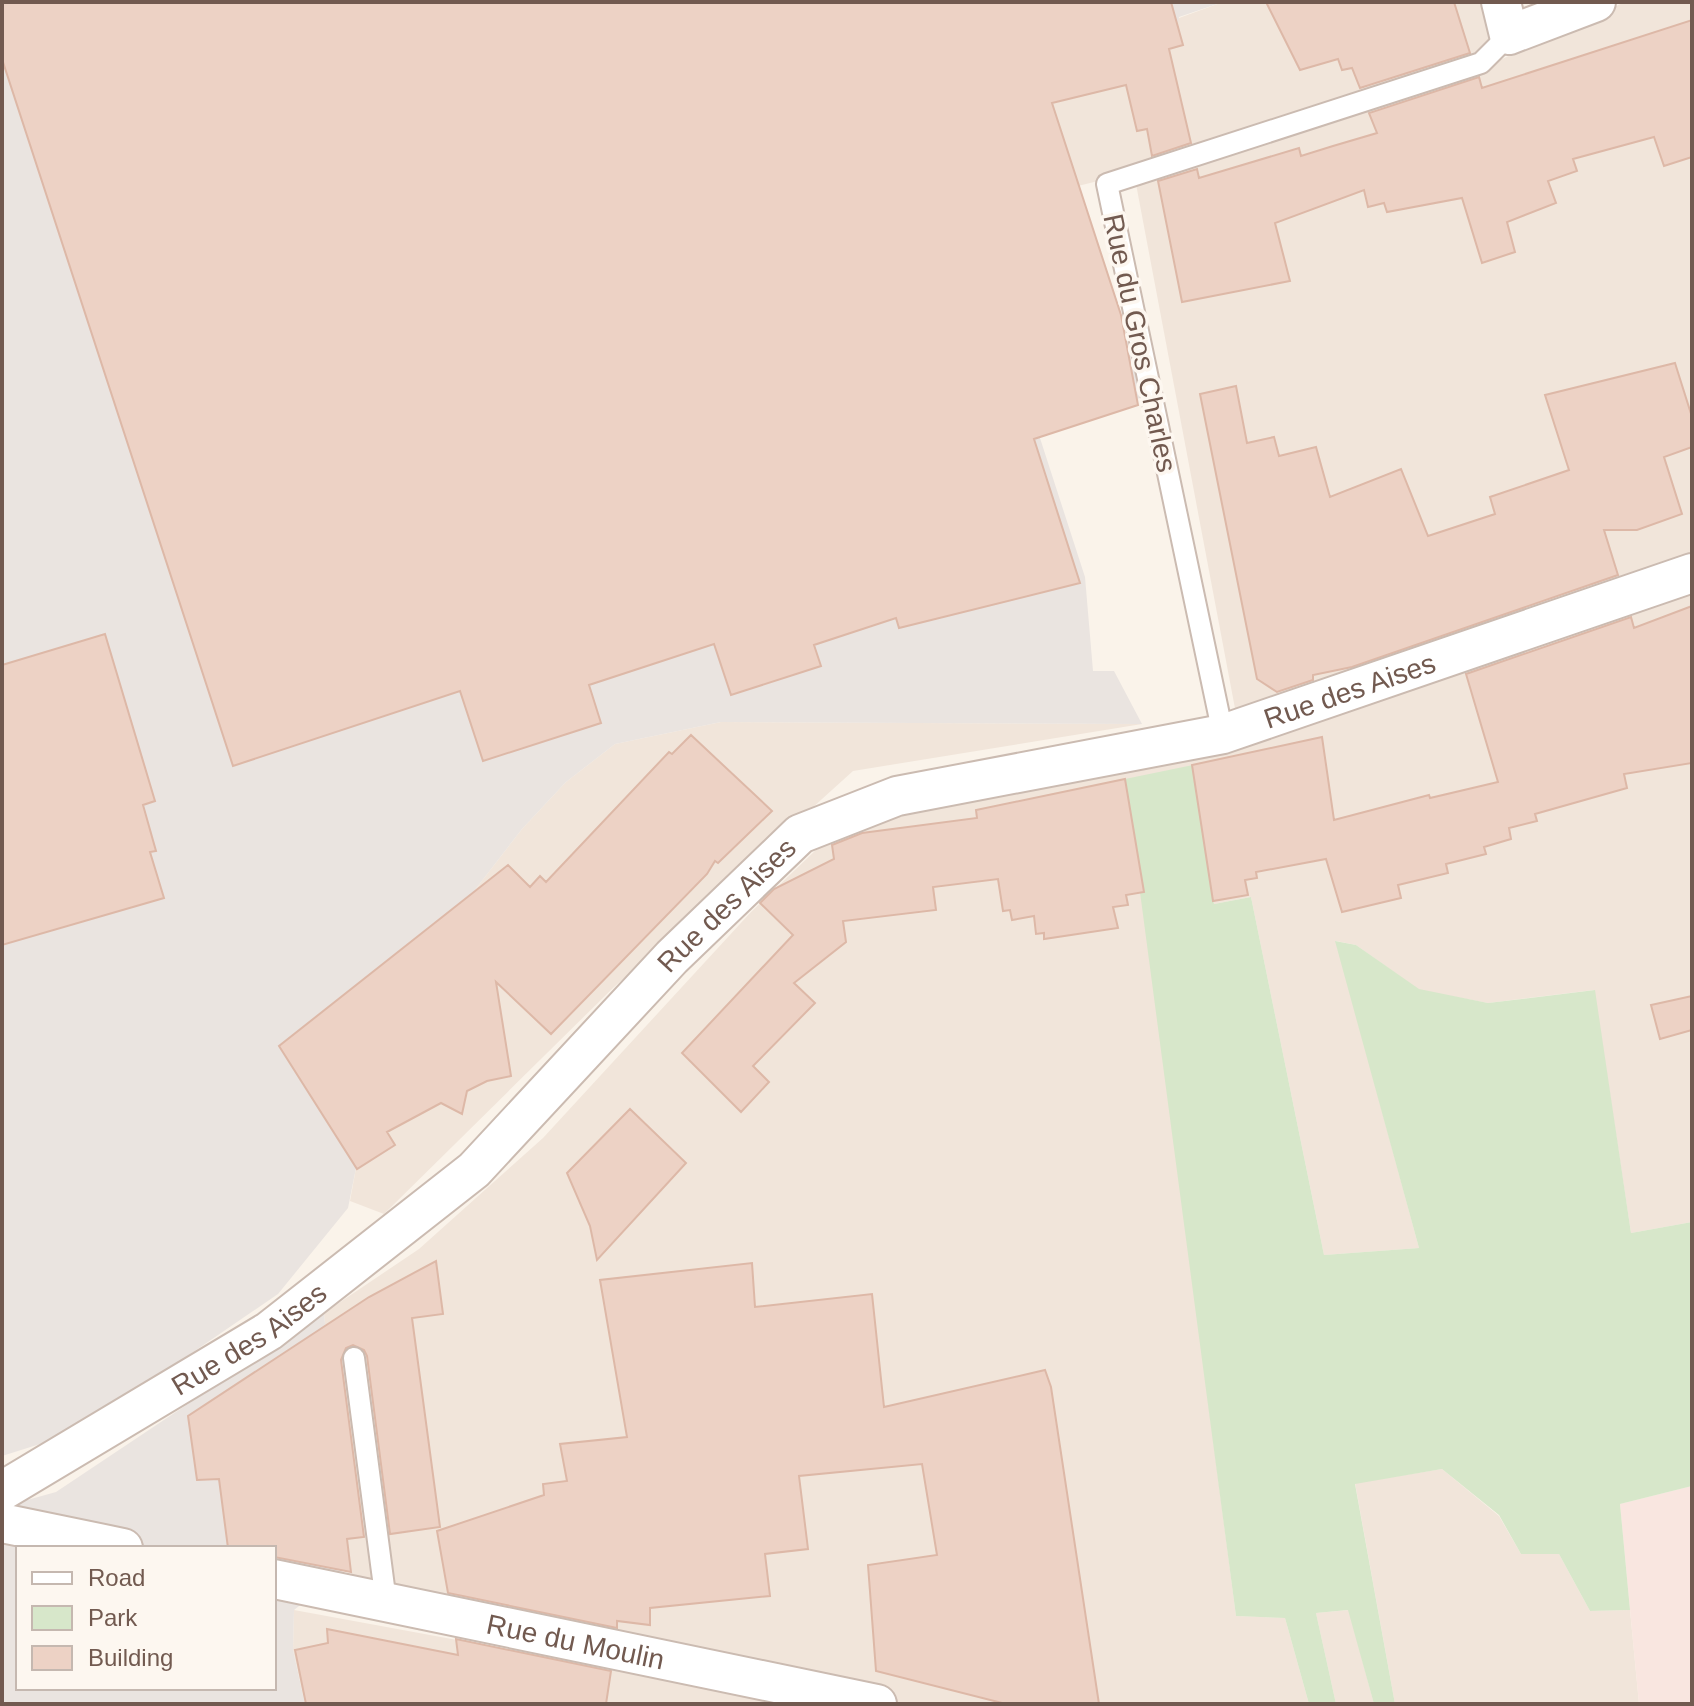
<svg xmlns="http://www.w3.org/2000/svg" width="1694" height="1706" viewBox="0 0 1694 1706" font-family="Helvetica,sans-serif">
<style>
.residential{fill:#f1e5da}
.commercial{fill:#f9e6e0}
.industrial{fill:#eae4e0;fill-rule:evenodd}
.green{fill:#d7e7ca}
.building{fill:#edd2c5;stroke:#ddb8a7;stroke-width:2}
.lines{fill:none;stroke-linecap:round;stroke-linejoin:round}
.lane-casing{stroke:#cbbbb1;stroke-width:24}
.street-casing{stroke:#cbbbb1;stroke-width:42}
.lane{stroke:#fff;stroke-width:20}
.street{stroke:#fff;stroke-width:38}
.labels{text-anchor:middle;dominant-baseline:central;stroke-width:7;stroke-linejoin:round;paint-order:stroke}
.street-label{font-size:28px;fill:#725a50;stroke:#fdf7f0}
</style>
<rect width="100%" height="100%" fill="#faf3ea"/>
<path class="residential" d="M1223,2H1487L1500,45L1186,159L1078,186L1050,98L1179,18Z
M1625,2H1692V561L1237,719L1136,184L1500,60Z
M1692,587V1222L1631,1233L1594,990L1488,1003L1419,990L1356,945L1336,941L1419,1248L1324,1255L1251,897L1214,904L1193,766L1136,845L1236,1616L1285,1618L1309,1704H878L356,1583L348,1567L324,1313L419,1249L543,1138L751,912L840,827L1200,755Z
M721,722L1142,724L853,771L614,987L384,1214L350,1201L356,1168L454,917L522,829L566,782L615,744Z
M1442,1469L1499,1516L1521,1554H1559L1590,1611L1630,1610L1639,1704H1395L1355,1483Z
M294,1610L805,1704H305L293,1650Z
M1349,1610L1374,1704H1336L1316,1613Z"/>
<path class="commercial" d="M1692,1486V1704H1639L1620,1504Z"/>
<path class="industrial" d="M2,2H1223L1179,17L1175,40L1050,98L1145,396L1039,435L1085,577L1093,671H1114L1142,724L721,722L615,744L566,782L522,829L454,917L356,1168L348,1208L278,1294L75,1433L2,1456Z
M324,1313L348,1567L294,1610L293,1650L305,1704H2V1507L56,1492ZM18,1548H274V1688H18Z"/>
<path class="green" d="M1193,765L1214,904L1251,897L1324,1255L1419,1248L1335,941L1356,945L1419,989L1488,1003L1595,990L1631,1233L1692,1222V1486L1620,1504L1630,1610L1590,1611L1559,1554H1521L1499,1515L1442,1469L1355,1484L1395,1704H1374L1348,1610L1316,1613L1336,1704H1309L1285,1618L1236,1616L1125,779Z"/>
<path class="building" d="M2,2H1171L1183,45L1169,49L1191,143L1152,156L1147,129L1137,131L1126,85L1052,103L1121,315L1138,405L1034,439L1080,583L899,628L896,618L814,645L821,666L731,695L714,644L589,685L601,723L483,761L460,691L233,766L2,59Z
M1266,2H1454L1470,53L1360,88L1352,68L1342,70L1338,59L1300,70Z
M1692,20V157L1664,166L1654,137L1573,159L1577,171L1548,181L1556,203L1507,222L1515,252L1482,263L1462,198L1387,212L1384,203L1368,207L1364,190L1275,223L1290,281L1182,302L1158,181L1197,169L1199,178L1299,148L1301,156L1333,146L1377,133L1369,113L1479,77L1482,88Z
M1675,363L1692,417V447L1664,457L1682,514L1637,530H1604L1618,575L1352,667L1313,675V680L1277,692L1257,679L1200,394L1236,386L1247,443L1274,437L1279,456L1316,447L1330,497L1401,469L1428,536L1495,514L1490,497L1569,470L1545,395Z
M1692,606V763L1624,774L1627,788L1535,814L1537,821L1509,828L1511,839L1484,847L1486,854L1446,864L1448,873L1398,885L1401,898L1342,912L1326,859L1256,872L1257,878L1245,880L1248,895L1213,901L1192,765L1322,737L1334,820L1429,795L1430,798L1498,782L1466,674L1631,617L1634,628Z
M105,634L155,801L143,805L156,851L150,852L164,898L2,945V665Z
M691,735L772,811L718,863L715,861L707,874L551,1034L496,982L511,1076L487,1081L467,1091L462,1114L441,1103L387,1132L395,1145L357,1169L279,1046L508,865L530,887L540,876L546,882L669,752L672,754Z
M1125,779L1144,892L1126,895L1128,905L1113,907L1118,928L1044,939V933L1036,934L1034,916L1012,920L1010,910L1003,911L998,879L933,887L936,910L843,921L846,942L794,983L815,1003L753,1066L769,1082L741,1112L682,1053L793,935L760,903L774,889L834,859L832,845L862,833L977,818L976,810Z
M1692,996V1030L1660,1039L1651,1005Z
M630,1109L686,1163L597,1260L590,1226L567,1173Z
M436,1261L443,1314L412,1318L440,1527L390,1534L367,1356L364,1350L353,1345L346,1348L341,1360L364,1537L347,1539L351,1572L274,1557V1548H228L219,1479L197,1480L188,1416L369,1297Z
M752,1263L755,1307L872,1294L884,1407L1045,1370L1051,1387L1099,1704H1006L876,1671L868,1565L937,1555L922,1464L799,1476L808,1549L765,1554L770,1596L650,1608V1625L617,1621V1628L448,1593L437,1531L544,1495L543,1484L567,1481L560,1444L627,1437L600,1280Z
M327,1629L458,1655L456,1639L611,1671L606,1704H306L295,1650L328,1643Z"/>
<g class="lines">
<g class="lane-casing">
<path id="lane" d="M1223,734L1107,184L1481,63L1509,35
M354,1358L386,1602"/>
</g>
<g class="street-casing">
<g id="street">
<path d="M1501,2L1509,35L1596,2"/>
<path id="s1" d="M2,1491L269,1331L474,1170L672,957L800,834L897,796L1223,734L1692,573"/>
<path d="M2,1523L123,1548"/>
<path id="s2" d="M274,1579L877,1704"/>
</g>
</g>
<use href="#lane" class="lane"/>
<use href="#street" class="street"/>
</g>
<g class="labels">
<g class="street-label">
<text transform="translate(1140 343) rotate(78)">Rue du Gros Charles</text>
<text stroke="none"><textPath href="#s1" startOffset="1610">Rue des Aises</textPath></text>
<text stroke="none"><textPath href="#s1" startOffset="938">Rue des Aises</textPath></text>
<text stroke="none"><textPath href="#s1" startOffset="290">Rue des Aises</textPath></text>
<text stroke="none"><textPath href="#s2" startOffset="308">Rue du Moulin</textPath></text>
</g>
</g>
<rect width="1694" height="1706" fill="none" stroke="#725a50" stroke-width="8"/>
<rect x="16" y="1546" width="260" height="144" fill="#fdf7f0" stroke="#c5b8b0" stroke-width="2"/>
<rect x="32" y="1572" width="40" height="12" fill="#ffffff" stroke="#c5b8b0" stroke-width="2"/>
<text x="88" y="1586" font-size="24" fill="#725a50">Road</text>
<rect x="32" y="1606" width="40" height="24" fill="#d7e7ca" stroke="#c5b8b0" stroke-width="2"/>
<text x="88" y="1626" font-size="24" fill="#725a50">Park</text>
<rect x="32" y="1646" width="40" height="24" fill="#edd2c5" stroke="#c5b8b0" stroke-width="2"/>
<text x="88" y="1666" font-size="24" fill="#725a50">Building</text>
</svg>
